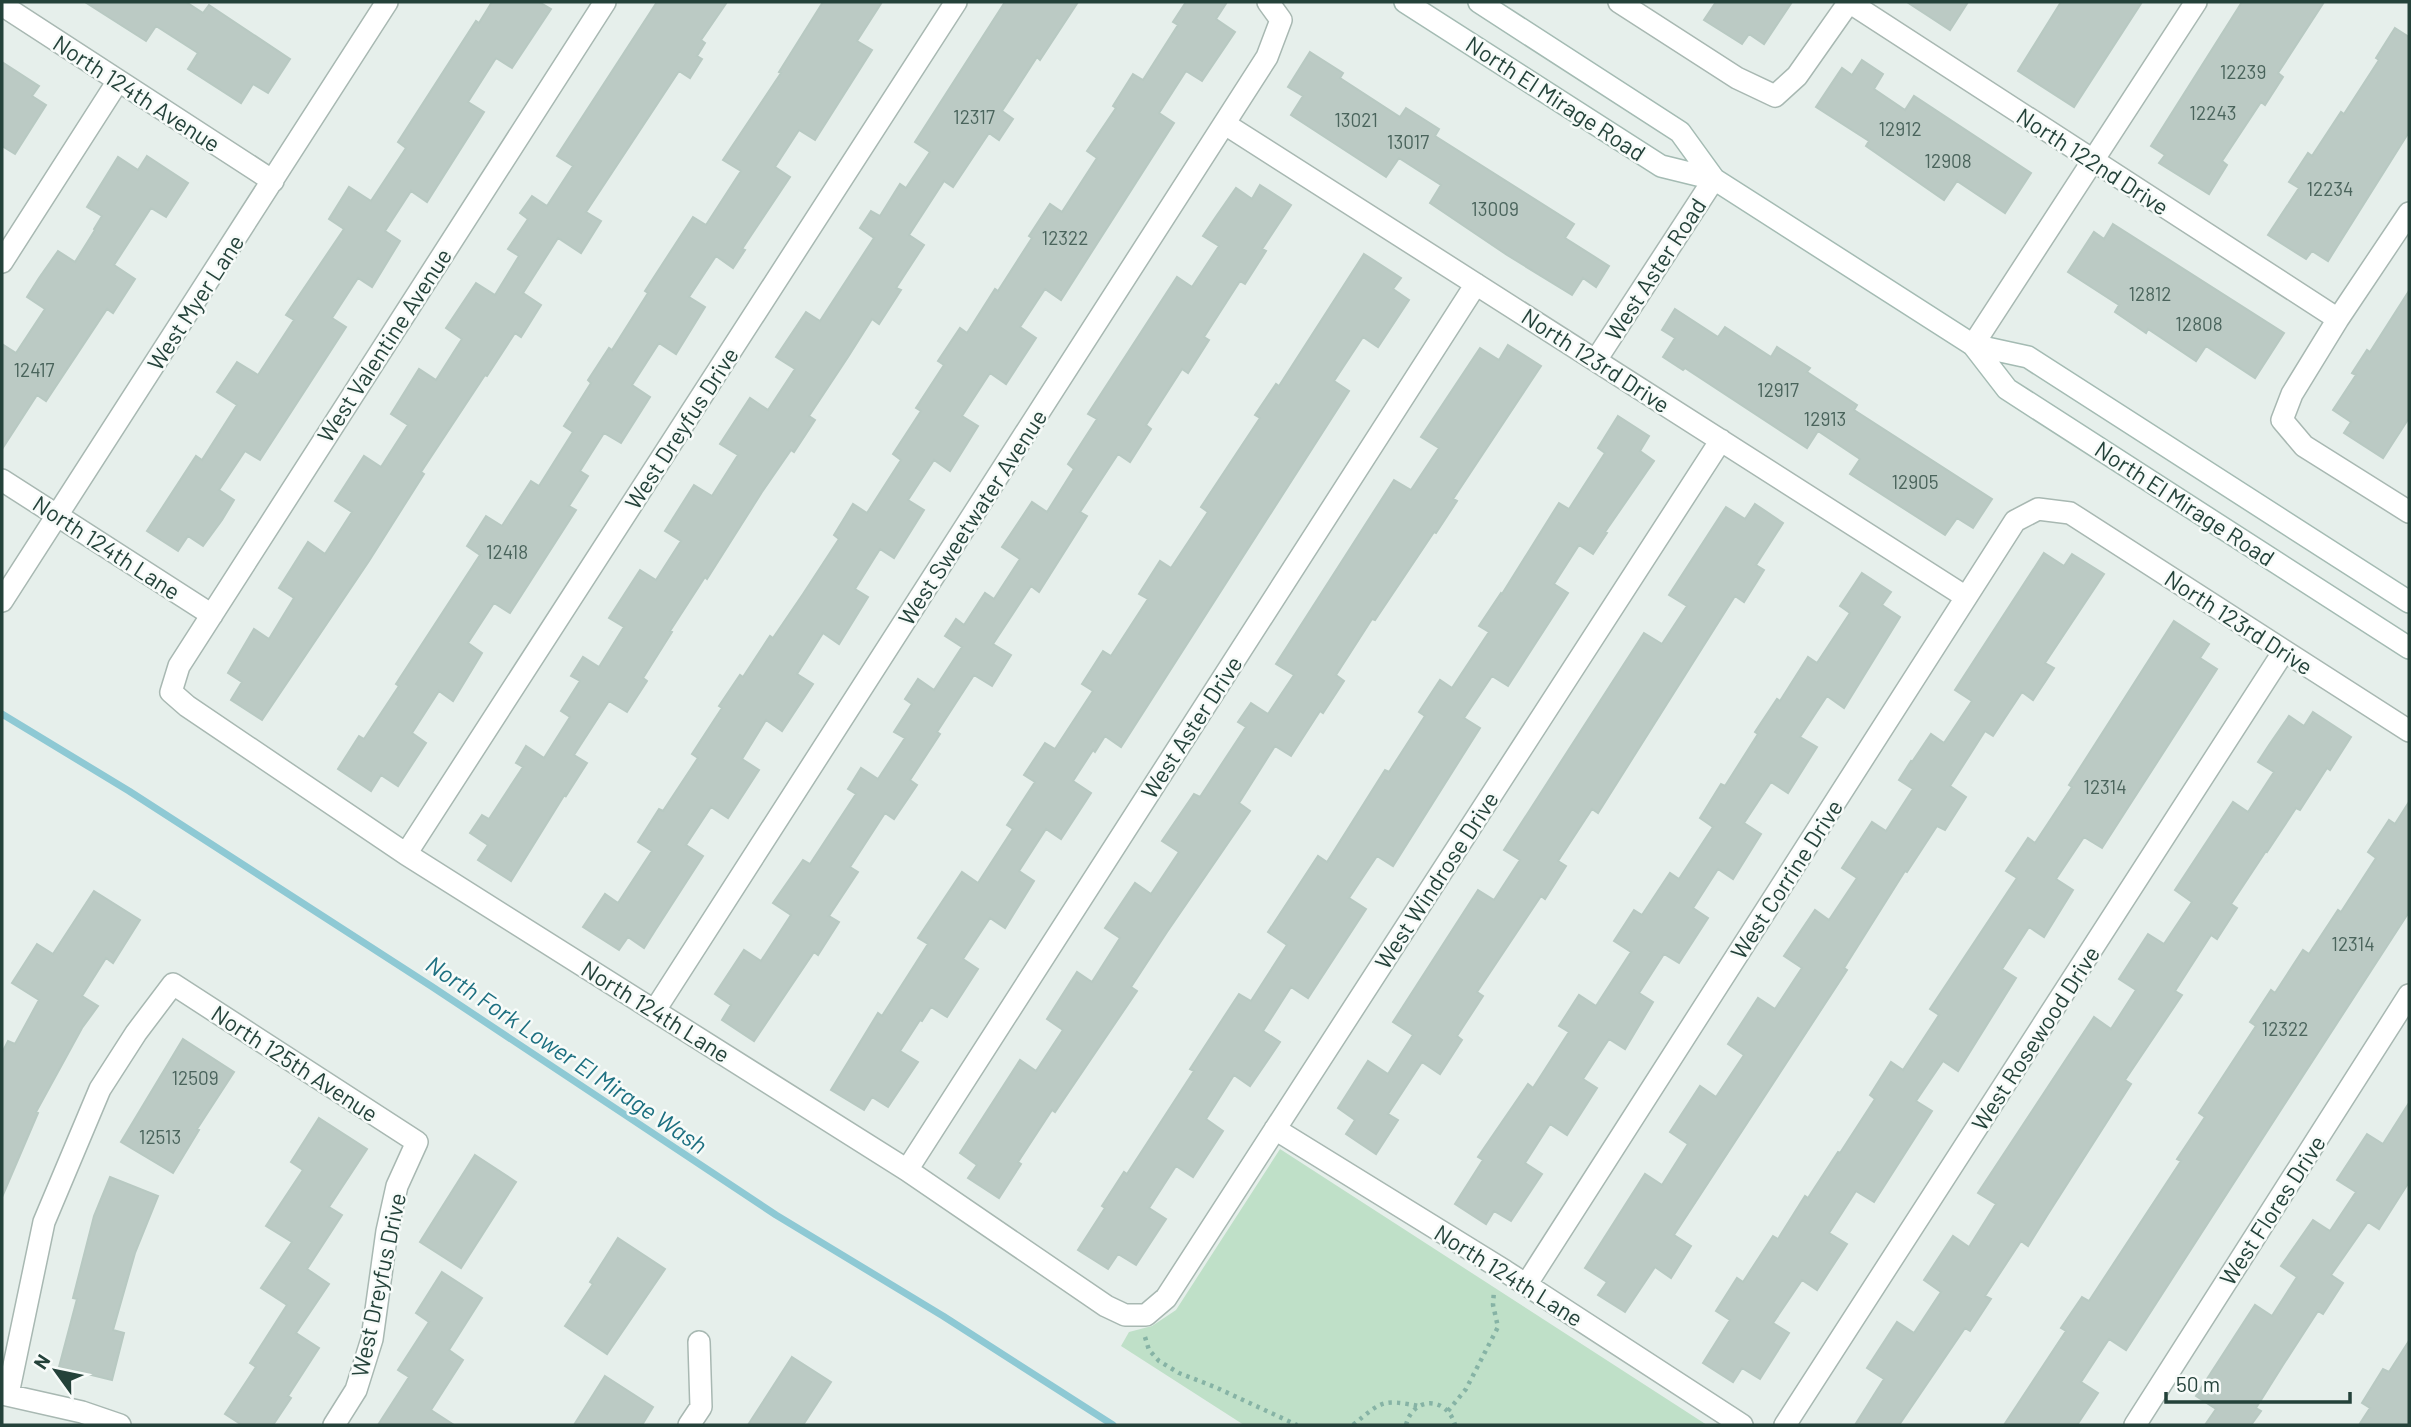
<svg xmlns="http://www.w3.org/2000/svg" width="2411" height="1427" viewBox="0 0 2411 1427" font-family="Barlow,sans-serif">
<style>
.green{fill:#bfe0c8}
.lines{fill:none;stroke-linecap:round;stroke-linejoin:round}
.stream{stroke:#8ec9d4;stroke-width:7}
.building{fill:#bbcac4;stroke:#b8c9c2;stroke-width:2}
.minor-casing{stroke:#a8b8b2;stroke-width:24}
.secondary-casing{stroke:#a4bbb3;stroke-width:24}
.path{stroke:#86b3a5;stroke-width:4.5;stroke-dasharray:3.5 5;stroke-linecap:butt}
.minor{stroke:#fff;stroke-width:21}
.secondary{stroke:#fff;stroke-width:21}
.labels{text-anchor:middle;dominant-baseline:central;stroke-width:5;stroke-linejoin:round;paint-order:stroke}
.number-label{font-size:19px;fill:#4a645c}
.street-label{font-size:23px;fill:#24423a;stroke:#f7fbf9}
.water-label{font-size:24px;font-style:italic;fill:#1c6f80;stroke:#f7fbf9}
</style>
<rect width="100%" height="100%" fill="#e6efeb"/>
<path class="green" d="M1280,1149L1707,1425H1244L1121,1346L1129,1332L1152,1326L1176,1310Z"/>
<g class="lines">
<path class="stream" d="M2,714L129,791L431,986L776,1215L943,1316L1113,1425"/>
</g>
<path class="building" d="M85,2H186L203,13L209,5L290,59L268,93L253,84L241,103L188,69L198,53L156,26L146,41Z
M492,2H539L551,9L512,68L496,58L468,102L484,112L427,202L411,191L385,231L400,241L372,287L358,278L332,318L346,327L260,460L245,451L219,490L234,500L222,520L203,546L188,536L178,551L147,531L196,456L202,460L237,405L217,392L237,362L258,375L294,320L286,315L344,229L329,219L349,187L371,201L406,148L398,142L476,21L479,23Z
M657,2H727L701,40L705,43L697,56L702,59L690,78L679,71L586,212L601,221L581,253L558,238L523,293L541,305L521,337L515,333L487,376L485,375L421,472L424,474L369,561L262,720L231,700L242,682L228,673L254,629L269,639L294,598L279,588L308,542L325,554L352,512L335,501L364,456L381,467L408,425L391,414L419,369L436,380L462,339L446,328L476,283L495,295L519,256L508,249L528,219L520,213L532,196L547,206L573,166L557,156Z
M823,2H882L857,41L872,50L815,140L799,130L775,167L790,177L742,249L745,250L733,268L716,256L689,297L705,307L676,354L659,343L632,385L650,397L621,443L604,433L580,471L588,476L569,506L576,510L510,613L494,603L468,643L482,653L453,701L439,691L412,733L426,743L398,786L381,775L371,791L338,769L359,736L364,739L399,686L396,684L480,555L467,546L486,516L502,526L531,481L539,486L573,432L564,426L591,383L588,380L609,348L612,350L648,293L645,291L693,217L706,225L741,171L723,160L781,73L779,72Z
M1005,2H1078L1040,60L1037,57L1002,111L1013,119L999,140L989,133L953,187L944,181L909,235L924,245L896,288L901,290L879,324L872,319L848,357L809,416L815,420L794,452L791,450L762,492L707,579L705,577L670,631L672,632L643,678L647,681L627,712L609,701L574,755L587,763L566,796L565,794L511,881L478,860L488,845L470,833L482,815L489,819L523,767L516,763L526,746L544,758L570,717L561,711L580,681L571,676L583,657L599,667L624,627L609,618L640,570L656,580L681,541L665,531L694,485L712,496L738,455L720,444L750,398L768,410L795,369L776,357L806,312L820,321L874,238L860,228L871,211L880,216L900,184L906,188L930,152L915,142Z
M1186,2H1227L1216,19L1235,32L1202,81L1186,71L1159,113L1174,123L1061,300L1045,289L1020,327L1036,338L1006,384L990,373L962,416L978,426L950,471L934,460L908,500L924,510L894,558L880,549L855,589L868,597L839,644L823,633L797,674L813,684L782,731L766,720L742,759L759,770L728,818L711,807L686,845L703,856L656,929L644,948L628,937L619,950L583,927L605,894L618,903L652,851L638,842L659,809L663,811L698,758L692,754L722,708L719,706L740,675L743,677L770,636L773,638L803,594L839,539L834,535L853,504L867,513L901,460L893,454L921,411L916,408L944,365L938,361L960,328L967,333L995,289L998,291L1032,238L1029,236L1050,204L1062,212L1097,158L1087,151L1116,108L1113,106L1133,74L1143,80L1178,25L1173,22Z
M1716,2H1792L1764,44L1749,34L1742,44L1704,20Z
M1907,2H1968L1950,30Z
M2061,2H2142L2074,107L2018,71Z
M2242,2H2324L2278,73L2283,77L2265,105L2261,102L2222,161L2227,165L2209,194L2159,163L2165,155L2151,146Z
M2395,28L2409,37V132L2328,261L2312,251L2306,259L2268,235L2299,188L2289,182L2308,153L2312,156L2341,112L2344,114L2379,60L2376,58Z
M1310,52L1343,73L1340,78L1400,117L1406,108L1439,129L1435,136L1574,224L1565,238L1609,266L1596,287L1583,278L1572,295L1507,255L1430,203L1441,185L1399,158L1386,177L1291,115L1303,96L1288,87Z
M1862,60L1883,74L1874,89L1905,110L1914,96L2031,173L2005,213L1957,181L1944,200L1866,146L1869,141L1816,107L1842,68L1852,75Z
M2,62L39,86L32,96L46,105L15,154L2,146Z
M147,156L188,183L166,217L151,208L114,265L135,279L113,313L107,309L46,401L37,395L2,449V344L16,353L45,309L27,297L39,278L58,251L75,262L95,230L94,229L102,216L87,207L118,157L138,170Z
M1260,185L1291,205L1262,249L1266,251L1245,284L1240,281L1204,337L1209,340L1188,373L1182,369L1146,425L1151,429L1130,462L1118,454L1080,512L1087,516L1039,592L1031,586L993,644L1011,655L992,686L974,675L937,732L940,734L910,780L917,785L894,819L885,813L850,867L858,872L829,916L839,922L818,955L814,952L754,1041L722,1020L731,1005L715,994L744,950L761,961L791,915L773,903L803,860L810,864L856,794L848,789L861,768L878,779L905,738L894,732L912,704L905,699L918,679L934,690L962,647L945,636L956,619L964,625L985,593L994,599L1020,559L1002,547L1032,502L1047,512L1074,469L1068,464L1097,419L1088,414L1177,277L1192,287L1219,246L1203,236L1215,218L1236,188L1252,199Z
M2113,224L2284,333L2255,378L2206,346L2196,361L2148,329L2146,333L2115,312L2119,305L2068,272L2094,232L2104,239Z
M1364,254L1401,278L1393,289L1409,300L1378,347L1363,337L1334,381L1349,391L1121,747L1105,736L1095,752L1093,750L1073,781L1091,793L1061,839L1046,829L1019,871L1034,881L1005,928L990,918L963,959L978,969L947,1017L931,1007L922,1021L920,1020L900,1051L918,1062L888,1107L872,1097L864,1110L831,1090L878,1013L882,1016L928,944L918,938L962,872L978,883L1013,829L1007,825L1035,782L1024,775L1045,743L1055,749L1093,691L1082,684L1103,651L1111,656L1148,599L1139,594L1160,561L1171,568L1208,512L1201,507L1260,418L1255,415L1276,384L1279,386Z
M2409,291V418L2383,458L2344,433L2351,422L2333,410L2356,375L2352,373L2367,350L2370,352Z
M1675,309L1718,337L1725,327L1771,357L1777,347L1810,368L1807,372L1857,405L1854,410L1992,499L1973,528L1957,518L1945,535L1850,474L1860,459L1818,431L1807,448L1685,368L1683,370L1663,357L1675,338L1662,330Z
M1508,345L1541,366L1453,499L1457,501L1436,533L1434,532L1375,620L1372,619L1336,675L1344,681L1323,713L1320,711L1291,756L1275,746L1239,803L1250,811L1167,932L1131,987L1137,991L1055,1112L1052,1110L1018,1162L1021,1164L999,1198L968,1178L977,1165L960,1153L1020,1060L1036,1071L1063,1030L1047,1019L1077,972L1092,982L1120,938L1105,928L1135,883L1151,894L1179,852L1162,841L1194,794L1200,797L1246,727L1238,722L1251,703L1268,714L1294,675L1276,664L1394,480L1411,490L1439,448L1421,437L1480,348L1499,360Z
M1618,416L1649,436L1640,451L1654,461L1605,532L1607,533L1593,554L1579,545L1554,584L1568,593L1508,686L1492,676L1464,718L1480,728L1393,866L1377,856L1349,898L1366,909L1308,998L1291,987L1263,1031L1280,1042L1268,1060L1250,1086L1234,1075L1206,1119L1223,1131L1193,1177L1176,1166L1149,1208L1166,1219L1136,1265L1118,1254L1108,1269L1078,1250L1105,1208L1102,1206L1124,1172L1127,1174L1194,1071L1190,1069L1239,994L1251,1001L1287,945L1268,932L1318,856L1327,862L1385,770L1389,772L1425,716L1419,712L1440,680L1452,688L1489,632L1479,626L1501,593L1502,594L1559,503L1569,509L1605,453L1598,448Z
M1755,504L1783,523L1756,565L1764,570L1744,602L1735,596L1598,813L1592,809L1558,861L1566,866L1545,899L1541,896L1477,992L1483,996L1457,1036L1462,1040L1440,1074L1422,1062L1388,1114L1398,1120L1376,1154L1346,1134L1355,1120L1338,1108L1368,1061L1388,1074L1413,1035L1393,1022L1478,890L1494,900L1520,860L1504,850L1644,633L1662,644L1687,606L1669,595L1726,507L1745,519Z
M2044,553L2064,566L2072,554L2104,574L2045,663L2054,668L2033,700L2022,692L1993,736L1985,731L1950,786L1966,797L1945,830L1937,826L1907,872L1905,871L1844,968L1847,970L1674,1235L1691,1246L1671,1278L1655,1267L1625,1312L1598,1295L1607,1282L1585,1268L1645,1174L1662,1185L1688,1144L1670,1132L1700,1086L1716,1097L1744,1055L1728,1044L1758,998L1775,1009L1802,968L1784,956L1815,910L1829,920L1857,878L1842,868L1872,822L1886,831L1913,789L1899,780L1911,761L1912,762L1931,734L1944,743L1972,701L1955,690Z
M1862,573L1891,592L1882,605L1900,617L1844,708L1827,696L1800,737L1817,747L1788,793L1771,782L1744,823L1761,834L1733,879L1718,869L1693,908L1708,918L1679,963L1664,954L1639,993L1653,1002L1625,1049L1609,1039L1583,1079L1597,1088L1567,1135L1550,1124L1525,1163L1542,1174L1511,1221L1494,1211L1486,1224L1455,1204L1483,1160L1478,1157L1528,1084L1533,1088L1569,1032L1559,1026L1579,995L1596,1006L1631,952L1614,941L1634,910L1642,915L1670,873L1679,879L1713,827L1700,818L1721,784L1725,786L1758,734L1755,732L1777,699L1780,701L1808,657L1817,663L1850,613L1840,606Z
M2174,621L2209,644L2200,658L2217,669L2102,848L2084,837L2056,879L2073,890L2044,937L2029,927L2002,969L2016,978L1958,1071L1943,1061L1916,1101L1932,1111L1874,1202L1856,1191L1829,1233L1847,1244L1817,1290L1802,1280L1773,1323L1789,1333L1760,1379L1742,1368L1733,1382L1703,1363L1730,1320L1716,1311L1737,1278L1743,1282L1773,1236L1778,1239L1805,1196L1808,1198L1838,1152L1840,1153L1875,1099L1870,1095L1891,1062L1903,1070L1939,1015L1930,1009L2017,878L2006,871L2028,838L2035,843L2072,787L2069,785Z
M2313,712L2351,737L2330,770L2327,768L2300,810L2296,808L2267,852L2266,851L2231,904L2237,908L2217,939L2211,935L2175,991L2182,995L2125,1080L2131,1084L2048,1214L2028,1246L2021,1241L1985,1296L1991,1299L1970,1331L1965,1328L1899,1425H1855L1884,1379L1867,1368L1897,1322L1914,1333L1941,1292L1924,1280L1953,1236L1969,1247L1996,1204L1978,1193L2094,1017L2111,1029L2136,990L2119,979L2148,934L2164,944L2192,902L2175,890L2233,802L2248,812L2274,772L2258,762L2269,745L2289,716L2304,726Z
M2409,802V912L2284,1105L2126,1350L2109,1339L2081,1382L2098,1393L2077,1425H2004L2066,1331L2061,1328L2082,1297L2089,1301L2181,1161L2177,1159L2205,1117L2199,1113L2256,1026L2250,1022L2271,990L2275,993L2303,950L2309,954L2338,910L2341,912L2376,858L2368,852L2389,820L2395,824Z
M94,891L140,920L113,963L106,958L82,996L98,1006L82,1028L36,1112L38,1113L2,1197V1053L8,1041L15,1044L39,1000L12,983L37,944L53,954Z
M183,1039L234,1072L197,1129L199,1130L173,1173L121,1142Z
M2409,1103V1182L2379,1229L2368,1222L2331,1275L2343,1283L2323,1314L2318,1311L2283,1365L2256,1408L2261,1411L2251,1425H2205L2216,1409L2196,1396L2255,1305L2272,1316L2297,1277L2281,1266L2313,1220L2330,1231L2356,1192L2337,1180L2367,1134L2383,1144Z
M319,1118L367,1149L329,1207L342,1215L307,1269L329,1284L296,1333L319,1348L288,1396L291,1398L273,1425H242L225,1414L256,1367L250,1363L287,1305L261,1288L292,1242L266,1226L303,1170L291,1162Z
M475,1155L516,1182L461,1268L420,1242Z
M110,1177L158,1196L135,1253L113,1330L124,1333L112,1380L59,1367L77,1299L73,1298L94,1216Z
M618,1238L665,1269L607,1354L565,1326L593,1284L590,1282Z
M442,1272L482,1298L449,1350L463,1360L431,1410L454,1425H378L409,1377L398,1370L429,1322L416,1313Z
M2409,1341V1425H2359L2370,1408L2362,1403L2383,1369L2389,1372Z
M792,1357L831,1382L803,1425H748Z
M605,1376L653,1407L642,1425H574Z"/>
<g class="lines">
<g class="minor-casing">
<path id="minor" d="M605,2L179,666L171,692L187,706L406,854L907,1170L1106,1306L1125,1315H1146L1166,1298L1721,440
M1619,2L1737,78L1775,96L1797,76L1849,2
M1849,2L2338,319
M2,5L273,181
M1225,124L1966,597
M2409,213L2338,319L2292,394L2282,420L2304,446L2409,512
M2,262L118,81
M1973,345L2196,2
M1596,360L1714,179
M2,480L212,615
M2,601L387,2
M406,854L956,2
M655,1010L1267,57L1281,20L1268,2
M1275,1129L1505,1271L1742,1425
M907,1170L1476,284
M1526,1285L2015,521L2038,509L2070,513L2409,731
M2,1394L82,1412L120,1425
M8,1394L44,1222L100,1089L136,1033L173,984L417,1142L397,1186L387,1231L372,1339L356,1390L334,1425
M689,1425L701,1407L699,1342
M1785,1425L2284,651
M2135,1425L2409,995"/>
</g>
<g class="secondary-casing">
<path id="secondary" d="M1405,2L1661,166L1714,179L1973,345L2007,389L2409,648
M1479,2L1680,132L1714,179
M1973,345L2028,357L2409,602"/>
</g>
<path class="path" d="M1145,1337L1149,1350L1159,1361L1179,1373L1215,1387L1297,1425
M1448,1411L1466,1389L1498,1327L1493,1305L1494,1290
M1353,1425C1382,1401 1382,1399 1419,1406
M1406,1425C1413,1396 1447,1396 1455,1425"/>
<use href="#minor" class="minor"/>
<use href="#secondary" class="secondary"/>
</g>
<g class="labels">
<g class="number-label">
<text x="2243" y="71">12239</text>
<text x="2213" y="112">12243</text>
<text x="974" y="116">12317</text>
<text x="1356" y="119">13021</text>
<text x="1900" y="128">12912</text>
<text x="1408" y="141">13017</text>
<text x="1948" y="160">12908</text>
<text x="2330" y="188">12234</text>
<text x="1495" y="208">13009</text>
<text x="1065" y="237">12322</text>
<text x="2150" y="293">12812</text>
<text x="2199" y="323">12808</text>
<text x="34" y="369">12417</text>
<text x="1778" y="389">12917</text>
<text x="1825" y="418">12913</text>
<text x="1915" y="481">12905</text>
<text x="507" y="551">12418</text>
<text x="2105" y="786">12314</text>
<text x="2353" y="943">12314</text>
<text x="2285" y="1028">12322</text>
<text x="195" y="1077">12509</text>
<text x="160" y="1136">12513</text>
</g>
<g class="street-label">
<text transform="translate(137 93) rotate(33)">North 124th Avenue</text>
<text transform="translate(1556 98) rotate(33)">North El Mirage Road</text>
<text transform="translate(2093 161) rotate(33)">North 122nd Drive</text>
<text transform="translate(1655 269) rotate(-57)">West Aster Road</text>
<text transform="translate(195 302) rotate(-57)">West Myer Lane</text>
<text transform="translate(384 345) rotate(-57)">West Valentine Avenue</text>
<text transform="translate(1596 360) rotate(33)">North 123rd Drive</text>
<text transform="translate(681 428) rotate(-57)">West Dreyfus Drive</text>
<text transform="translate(2185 503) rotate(33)">North El Mirage Road</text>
<text transform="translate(972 517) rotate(-57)">West Sweetwater Avenue</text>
<text transform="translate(107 547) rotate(33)">North 124th Lane</text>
<text transform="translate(2239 622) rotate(33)">North 123rd Drive</text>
<text transform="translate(1191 727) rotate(-57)">West Aster Drive</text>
<text transform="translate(1786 879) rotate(-57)">West Corrine Drive</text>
<text transform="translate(1436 880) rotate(-57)">West Windrose Drive</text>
<text transform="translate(656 1011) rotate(32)">North 124th Lane</text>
<text transform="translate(2035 1038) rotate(-57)">West Rosewood Drive</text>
<text transform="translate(295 1063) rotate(33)">North 125th Avenue</text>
<text transform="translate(2272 1210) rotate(-57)">West Flores Drive</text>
<text transform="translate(1509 1275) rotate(32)">North 124th Lane</text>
<text transform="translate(378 1285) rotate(-78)">West Dreyfus Drive</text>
</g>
<g class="water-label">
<text transform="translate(567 1054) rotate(34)">North Fork Lower El Mirage Wash</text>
</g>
</g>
<rect width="2411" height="1427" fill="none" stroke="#24423a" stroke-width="7"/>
<g transform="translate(56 1371) rotate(303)" stroke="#f7fbf9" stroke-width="5" paint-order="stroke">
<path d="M0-5L12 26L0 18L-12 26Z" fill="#24423a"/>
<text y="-10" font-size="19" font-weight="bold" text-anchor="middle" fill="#24423a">N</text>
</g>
<path d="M2166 1392v10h184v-10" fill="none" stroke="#24423a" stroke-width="3.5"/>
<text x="2176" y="1392" font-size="21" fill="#24423a" stroke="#f7fbf9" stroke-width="5" paint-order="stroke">50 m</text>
</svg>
